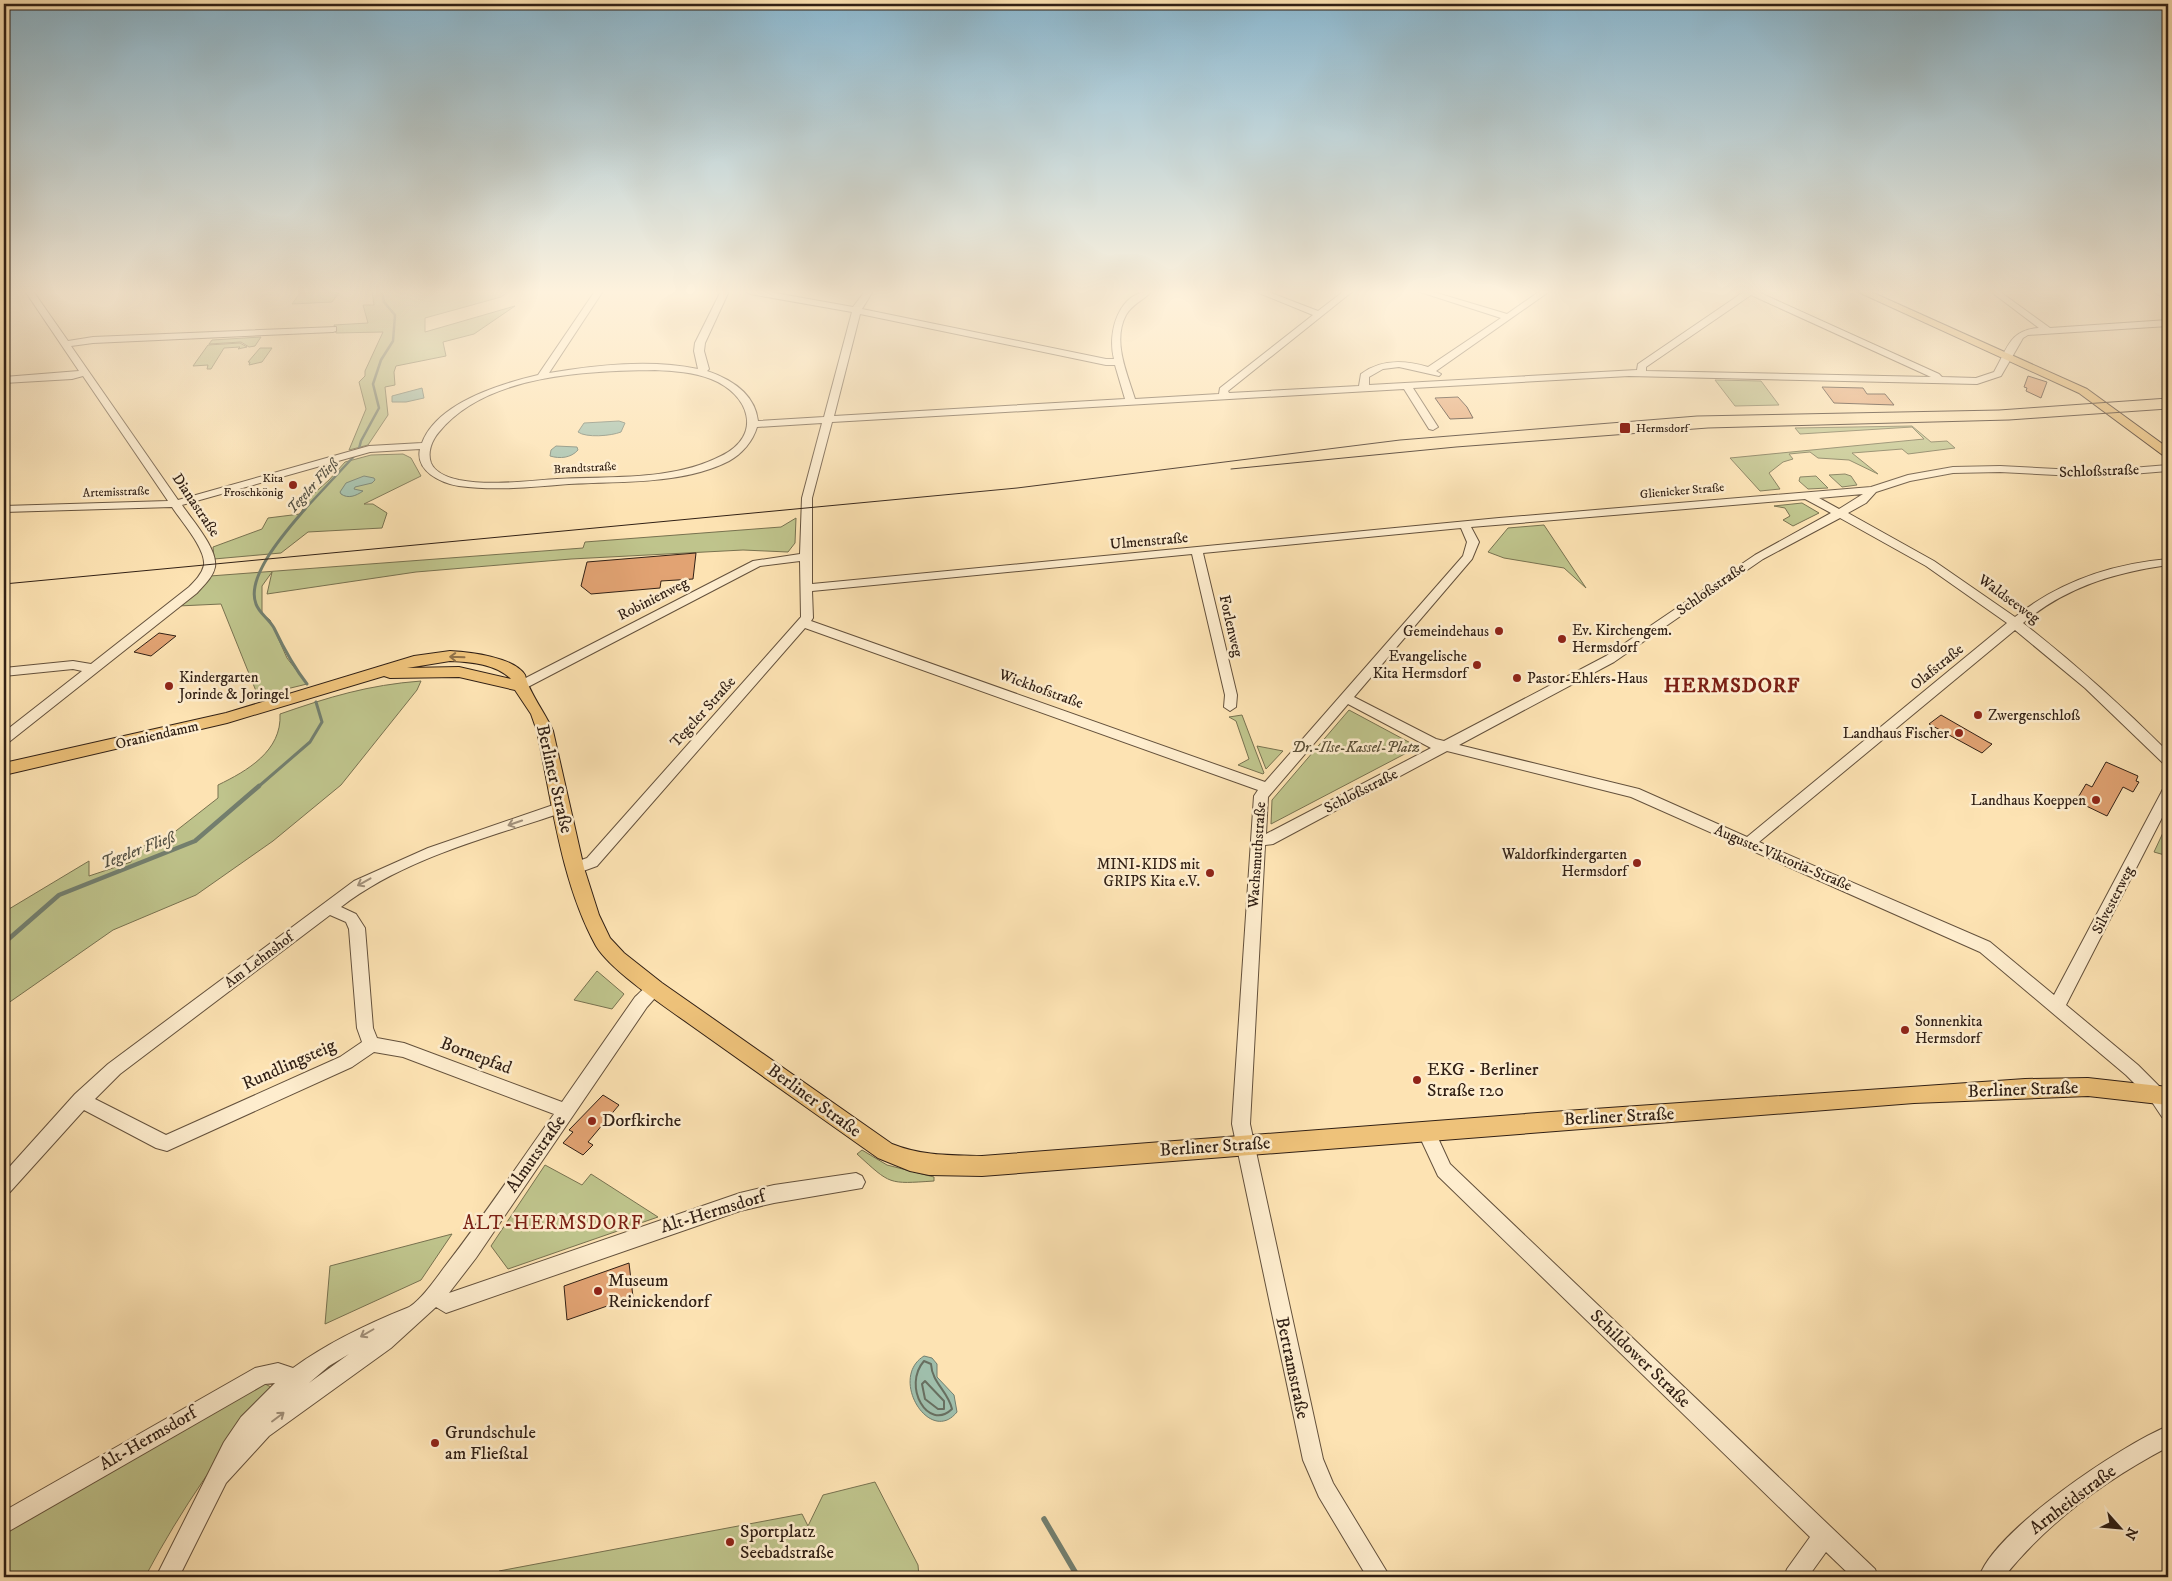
<svg xmlns="http://www.w3.org/2000/svg" width="2172" height="1581" viewBox="0 0 2172 1581" font-family="'IM FELL DW Pica',serif">
<style>
.green{fill:#bfc48c;stroke:#787250}
.water{fill:#9fbeab;stroke:#737f6f}
.lines{fill:none;stroke-linecap:round;stroke-linejoin:round}
.shore{stroke:#686f60;stroke-width:2}
.stream-far3{stroke:#737f6f;stroke-width:2.5}
.stream-far2{stroke:#737f6f;stroke-width:3}
.stream-far1{stroke:#737f6f;stroke-width:4.5}
.stream{stroke:#737f6f;stroke-width:5.5}
.building{fill:#e2a373;stroke:#312015}
.minor-casing{stroke:#64513c;stroke-width:2}
.major-casing{stroke:#312015;stroke-width:2}
.minor{fill:#feedce;fill-rule:evenodd}
.major{fill:#eec27a;fill-rule:evenodd}
.tram{stroke:#312015;stroke-width:1}
.oneway{stroke:#907148}
.oneway2{stroke:#a2917b}
.poi-dot{fill:#8f2418;stroke:#feedce;stroke-width:2}
.labels{text-anchor:middle;dominant-baseline:central;stroke-width:5;stroke-linejoin:round;paint-order:stroke}
.far-poi-label{font-size:12px;fill:#312015;stroke:#feedce;text-anchor:start}
.far-street-label{font-size:12px;fill:#312015;stroke:#feedce}
.far-water-label{font-size:14px;font-style:italic;fill:#524f42;stroke:#feedce}
.street-label{font-size:15px;fill:#312015;stroke:#feedce}
.poi-label{font-size:15px;fill:#312015;stroke:#feedce;text-anchor:end}
.park-label{font-size:15px;font-style:italic;fill:#5c5139;stroke:#feedce}
.water-label{font-size:16px;font-style:italic;fill:#524f42;stroke:#feedce}
.near-street-label{font-size:18px;fill:#312015;stroke:#feedce}
.near-poi-label{font-size:18px;fill:#312015;stroke:#feedce;text-anchor:start}
.near-neighbourhood-label{font-size:19px;letter-spacing:1px;fill:#7a1f14;stroke:#feedce}
.district-label{font-size:20px;font-weight:bold;letter-spacing:1px;fill:#7a1f14;stroke:#feedce}
</style>
<rect width="100%" height="100%" fill="#fde3b3"/>
<filter id="stains"><feTurbulence type="fractalNoise" baseFrequency=".004" numOctaves="4"/><feColorMatrix values="0 0 0 0 .2 0 0 0 0 .09 0 0 0 0 .02 0 0 0 .5 -.17"/></filter>
<radialGradient id="worn" r=".72"><stop offset=".6" stop-color="#630" stop-opacity="0"/><stop offset="1" stop-color="#630" stop-opacity=".3"/></radialGradient>
<path class="green" d="M340,291L332,302L292,304L300,293Z
M372,291H509L501,297L425,318V332L515,306L474,334L443,342L446,356L396,366L394,372L395,385L385,387L388,415L368,445L349,450L366,409L359,382L365,376V371L383,332L336,333L334,325L368,323L363,305H374Z
M261,337L255,346L249,347L241,342L209,344L212,340Z
M240,343L247,347L238,349L240,347L224,348L211,369H207L208,365L193,366L208,345Z
M260,348H272L262,362L249,365L250,362H248Z
M1715,380L1761,381L1779,405L1735,406Z
M1912,426L1931,442L1947,441L1955,448L1908,454L1902,449L1852,453L1878,474L1849,460L1818,458L1810,452L1789,454L1793,459L1783,462L1769,473L1780,489L1760,491L1730,458L1924,439L1912,427L1800,434L1795,428Z
M403,454L411,458L421,476L364,504H373L387,513L382,528L308,532L281,553L214,559L213,547L262,529L268,518L300,514L311,496L329,480L345,462L371,455Z
M1845,474L1851,476L1857,485L1842,487L1829,475Z
M1816,476L1828,488L1808,489L1799,481L1800,477Z
M1802,503L1819,513L1793,526L1783,520L1790,516L1785,508L1774,506Z
M796,518L795,543L788,552L743,550L571,559L416,572L267,594L272,572L262,586V614L270,620L287,658L307,684L258,696L221,604L178,606L206,583L210,576L583,548L585,542L781,527Z
M1544,525L1586,588L1564,568L1504,558L1488,552L1508,528Z
M421,681L417,690L341,785L273,841L196,895L113,930L4,1006V912L89,861V876L131,862L132,851L172,834L218,798V785C247,771 282,751 280,714C329,697 368,685 421,681Z
M1349,710L1418,747L1271,824L1272,800Z
M1242,715L1264,773L1263,774L1238,765L1249,759L1236,721L1229,717Z
M1257,746L1283,751L1266,769Z
M2168,822V856L2154,852Z
M597,971L624,994L612,1009L574,1000Z
M862,1150L887,1165L934,1177V1181C888,1184 891,1185 857,1154Z
M545,1165L582,1185L591,1174L658,1217L508,1269L491,1246Z
M452,1234L421,1280L325,1324L330,1266Z
M261,1382L273,1388C224,1447 181,1509 145,1577H4V1528Z
M875,1482L918,1565L919,1577H498L499,1571L802,1514L808,1526L823,1495Z"/>
<path class="water" d="M422,388L424,398L406,402H392V396Z
M619,421L625,423L621,432C611,436 586,438 578,432L584,423Z
M556,446L577,447L578,450C571,458 560,459 550,456L551,450Z
M364,476L374,478L375,480L372,483L355,487L354,489L363,491C356,496 348,499 341,494L340,492L346,483Z
M924,1356L932,1358L937,1364V1377L954,1395L957,1412C930,1446 888,1378 924,1356Z"/>
<g class="lines">
<path class="shore" d="M924,1361L931,1364C932,1383 948,1391 952,1409C928,1432 902,1386 924,1361Z
M925,1381L944,1401V1409H938L925,1399L922,1384Z"/>
<path class="stream-far3" d="M304,510L358,452L361,441L379,408L373,384L381,360L393,341L395,315L384,302L382,291"/>
<path class="stream-far2" d="M305,509C288,529 245,576 256,604C259,613 269,619 274,628C284,649 293,666 307,684
M258,787L310,742L322,722L316,702"/>
<path class="stream-far1" d="M4,943L59,895L195,841L259,786"/>
<path class="stream" d="M1044,1519L1078,1577"/>
</g>
<path class="building" d="M2028,376L2047,382L2041,398L2026,391L2027,388L2024,387Z
M1822,387L1863,388L1867,394H1885L1894,405L1834,403Z
M1458,397L1467,407L1473,418L1450,419L1435,398Z
M696,553L693,579L661,581L660,588L591,594L581,586L587,562Z
M159,633L176,636L151,656L134,652Z
M1941,715L1988,742L1992,744L1982,753L1929,724Z
M2106,762L2138,776L2136,781L2139,782L2133,792L2123,787L2107,816L2076,801L2086,784L2092,787Z
M603,1095L619,1105L588,1142L593,1145L583,1155L563,1143L573,1132L569,1130Z
M629,1263L633,1297L567,1320L564,1286Z"/>
<g class="lines">
<g class="minor-casing">
<path id="minor" d="M25,291H33L68,341L93,337L336,327V331L333,332L93,343L71,346L178,500L369,446L422,443C437,403 500,384 538,375L595,291H603L549,373C597,365 650,359 698,369L694,351L695,343L721,291H729L705,343L704,351L709,369L707,371C731,379 755,394 758,421L824,417L852,312L750,294L746,291H764L853,307L865,291H873L862,309L1106,359H1114C1107,332 1119,291 1152,291C1144,300 1132,304 1126,315C1112,341 1127,373 1135,399L1219,394L1220,388L1313,315L1254,291H1266L1318,311L1344,291H1353L1228,391L1229,393L1359,386L1361,374C1381,359 1404,360 1428,367L1501,318L1417,291H1430L1507,314L1540,291H1550L1436,371L1441,374L1439,376L1399,367L1383,369L1369,377V385L1637,370L1638,364L1745,291H1756L1939,374L1942,377L1976,378L1994,372C2008,348 2009,330 2039,328L1990,291H1999L2050,328L2168,320V326L2028,335L2023,338L2001,376L1977,384L1629,376L1413,388L1438,427L1433,430L1429,429L1404,389L832,422L812,498V584L1499,518L1871,487L1908,475L1953,467L2000,466L2095,471L2168,465V471L2095,477L2000,472L1953,473L1910,481L1876,492L1866,503L1848,513L1934,561L2015,617C2060,581 2112,564 2168,559V565C2113,573 2066,587 2023,623C2074,663 2122,706 2168,752V765L2163,763L2085,688L2015,630L1759,842L1990,942L2054,995L2161,793L2163,789L2168,788V806L2066,1005L2138,1065L2162,1089L2168,1097V1119L2162,1117L2150,1099L2126,1075L1980,952L1631,797L1447,751L1273,844L1265,845L1250,1124L1323,1459L1333,1483L1390,1577H1367L1319,1497L1303,1460L1232,1124L1254,796L1258,790L805,628L597,866L575,874L570,872L568,868L570,864L587,858L801,617L800,561L760,566L524,689H516L514,686L516,683L753,561L800,554L802,498L822,423L757,427C753,441 742,454 729,461C682,485 620,481 569,484C533,487 495,491 459,486C441,483 415,471 420,449L370,452L182,505C192,520 218,549 215,567C213,577 204,585 197,593L9,742L4,744V732L82,671L73,669L4,676V668L73,661L91,664L189,587C195,581 202,574 204,565C206,549 181,521 172,507L4,512V506L168,501L83,376L72,379L4,383V377L79,371ZM1751,295L1931,377L1646,371V367ZM860,314L1106,365H1115L1125,399L834,416ZM655,370C674,371 693,372 711,379C749,394 764,435 721,456C673,481 610,476 557,479C526,481 490,486 459,480C450,478 435,473 431,463C427,452 432,440 439,432C486,374 587,371 655,370ZM1863,494L1839,509L1819,498ZM1805,499L1831,513L1755,555L1606,656L1444,741L1436,739L1354,697L1472,559L1479,542L1471,527ZM1840,518L1926,566L2007,623L1747,837L1639,789L1459,745L1614,662L1763,559ZM1461,528L1467,542L1463,556L1265,782L811,621L813,618L812,591L1192,554L1225,695L1224,707L1230,711L1236,707L1237,695L1203,553ZM1348,704L1431,748L1266,834L1268,797Z
M2153,291H2163L2168,294V301Z
M562,802L567,803L569,807L567,811C491,837 406,857 341,907L356,914L365,928L373,1028L377,1038L404,1043L562,1102L635,997C643,990 650,980 661,984L663,989L647,1007L476,1258L449,1293L740,1193L774,1185L856,1173L862,1176L865,1182L862,1188L774,1203L740,1211L446,1313L436,1307L391,1348L269,1436L226,1483L179,1577H156L224,1442L241,1417L275,1383L265,1384L4,1534V1511L255,1368L278,1363L293,1368C329,1342 367,1324 407,1308C419,1303 435,1280 443,1269C482,1219 517,1166 554,1114L403,1057L374,1052L352,1067L167,1151L156,1148L84,1110L10,1192L4,1195V1173L75,1094L108,1064L354,881L428,848ZM330,915L346,922L349,929L357,1028L362,1042L340,1057L166,1135L95,1099L120,1074ZM349,1354L309,1383L329,1366Z
M1426,1123L1432,1125L1450,1164L1875,1569L1878,1577H1852L1826,1552L1808,1577H1784L1787,1569L1810,1537L1438,1176L1417,1131L1420,1125Z
M2168,1426V1447C2107,1479 2047,1523 2004,1577H1979C1996,1529 2120,1446 2168,1426Z"/>
</g>
<g class="major-casing">
<path id="major" d="M1856,291H1869L2087,389L2168,448V457L2164,456L2079,393Z
M450,651C470,652 514,657 525,675C529,693 545,712 553,731L584,868L599,915L610,938L624,953L662,983L892,1144C922,1156 950,1155 982,1156L1551,1112L2025,1079L2088,1078L2168,1087V1105L2088,1096L1914,1103L982,1176L929,1175L910,1171L878,1158C816,1114 754,1070 692,1026C667,1008 611,971 596,946C561,882 552,802 537,731L531,714L515,690L459,677L390,678L384,676L227,723L4,775V763L226,713L414,656ZM450,661C471,662 496,664 511,679L459,667L407,668Z"/>
</g>
<use href="#minor" class="minor"/>
<use href="#major" class="major"/>
<path class="tram" d="M1231,469L1456,447L1708,428L2009,420L2168,409
M4,584L1017,488L1400,440L1697,416L1999,410L2168,398"/>
</g>
<defs><path id="oneway-shaft" d="M-6 0H5M1.5-3L5.5 0L1.5 3" fill="none" stroke-width="1.6" stroke-linecap="round" stroke-linejoin="round" transform="scale(1.25)"/></defs>
<use class="oneway" href="#oneway-shaft" transform="translate(457 657) rotate(-178)"/>
<g class="oneway2">
<use href="#oneway-shaft" transform="translate(515 823) rotate(161)"/>
<use href="#oneway-shaft" transform="translate(364 882) rotate(151)"/>
<use href="#oneway-shaft" transform="translate(367 1333) rotate(150)"/>
<use href="#oneway-shaft" transform="translate(278 1417) rotate(-37)"/>
</g>
<linearGradient id="sky" x2="0" y2="1"><stop stop-color="#8bb8d0"/><stop offset="0.57" stop-color="#fef2dd"/><stop offset="1" stop-color="#fef2dd" stop-opacity="0"/></linearGradient>
<rect width="2172" height="512" fill="url(#sky)"/>
<g class="poi-dot">
<rect x="1619" y="422" width="12" height="12" rx="2.5"/>
<circle cx="293" cy="485" r="5"/>
<circle cx="1499" cy="631" r="5"/>
<circle cx="1562" cy="639" r="5"/>
<circle cx="1477" cy="665" r="5"/>
<circle cx="1517" cy="678" r="5"/>
<circle cx="169" cy="686" r="5"/>
<circle cx="1978" cy="715" r="5"/>
<circle cx="1959" cy="733" r="5"/>
<circle cx="2096" cy="800" r="5"/>
<circle cx="1637" cy="863" r="5"/>
<circle cx="1210" cy="873" r="5"/>
<circle cx="1905" cy="1030" r="5"/>
<circle cx="1417" cy="1080" r="5"/>
<circle cx="592" cy="1121" r="5"/>
<circle cx="598" cy="1291" r="5"/>
<circle cx="435" cy="1443" r="5"/>
<circle cx="730" cy="1542" r="5"/>
</g>
<g class="labels">
<g class="far-poi-label">
<text x="1636" y="428">Hermsdorf</text>
<text x="283" y="478" text-anchor="end">Kita<tspan x="283" dy="14">Froschkönig</tspan></text>
</g>
<g class="far-street-label">
<text transform="translate(585 468) rotate(-3)">Brandtstraße</text>
<text transform="translate(1682 491) rotate(-5)">Glienicker Straße</text>
<text transform="translate(116 492) rotate(-2)">Artemisstraße</text>
</g>
<g class="far-water-label">
<text transform="translate(313 486) rotate(-48)">Tegeler Fließ</text>
</g>
<g class="street-label">
<text transform="translate(2099 471) rotate(-2)">Schloßstraße</text>
<text transform="translate(196 505) rotate(56)">Dianastraße</text>
<text transform="translate(1149 541) rotate(-5)">Ulmenstraße</text>
<text transform="translate(1711 589) rotate(-35)">Schloßstraße</text>
<text transform="translate(653 599) rotate(-27)">Robinienweg</text>
<text transform="translate(2009 599) rotate(36)">Waldseeweg</text>
<text transform="translate(1231 626) rotate(77)">Forlenweg</text>
<text transform="translate(1937 667) rotate(-39)">Olafstraße</text>
<text transform="translate(1041 689) rotate(20)">Wickhofstraße</text>
<text transform="translate(703 712) rotate(-48)">Tegeler Straße</text>
<text transform="translate(157 735) rotate(-13)">Oraniendamm</text>
<text transform="translate(1361 791) rotate(-27)">Schloßstraße</text>
<text transform="translate(1257 855) rotate(-86)">Wachsmuthstraße</text>
<text transform="translate(1783 858) rotate(23)">Auguste-Viktoria-Straße</text>
<text transform="translate(2113 900) rotate(-63)">Silvesterweg</text>
<text transform="translate(259 960) rotate(-37)">Am Lehnshof</text>
</g>
<g class="poi-label">
<text x="1572" y="630" text-anchor="start">Ev. Kirchengem.<tspan x="1572" dy="17">Hermsdorf</tspan></text>
<text x="1489" y="631">Gemeindehaus</text>
<text x="1467" y="656">Evangelische<tspan x="1467" dy="17">Kita Hermsdorf</tspan></text>
<text x="179" y="677" text-anchor="start">Kindergarten<tspan x="179" dy="17">Jorinde &amp; Joringel</tspan></text>
<text x="1527" y="678" text-anchor="start">Pastor-Ehlers-Haus</text>
<text x="1988" y="715" text-anchor="start">Zwergenschloß</text>
<text x="1949" y="733">Landhaus Fischer</text>
<text x="2086" y="800">Landhaus Koeppen</text>
<text x="1627" y="854">Waldorfkindergarten<tspan x="1627" dy="17">Hermsdorf</tspan></text>
<text x="1200" y="864">MINI-KIDS mit<tspan x="1200" dy="17">GRIPS Kita e.V.</tspan></text>
<text x="1915" y="1021" text-anchor="start">Sonnenkita<tspan x="1915" dy="17">Hermsdorf</tspan></text>
</g>
<g class="park-label">
<text x="1356" y="747">Dr.-Ilse-Kassel-Platz</text>
</g>
<g class="water-label">
<text transform="translate(138 850) rotate(-21)">Tegeler Fließ</text>
</g>
<g class="near-street-label">
<text transform="translate(554 779) rotate(77)">Berliner Straße</text>
<text transform="translate(476 1056) rotate(21)">Bornepfad</text>
<text transform="translate(289 1065) rotate(-24)">Rundlingsteig</text>
<text transform="translate(2023 1090) rotate(-2)">Berliner Straße</text>
<text transform="translate(814 1101) rotate(36)">Berliner Straße</text>
<text transform="translate(1619 1117) rotate(-3)">Berliner Straße</text>
<text transform="translate(1215 1147) rotate(-4)">Berliner Straße</text>
<text transform="translate(536 1154) rotate(-55)">Almutstraße</text>
<text transform="translate(713 1212) rotate(-17)">Alt-Hermsdorf</text>
<text transform="translate(1640 1359) rotate(44)">Schildower Straße</text>
<text transform="translate(1292 1368) rotate(78)">Bertramstraße</text>
<text transform="translate(148 1439) rotate(-30)">Alt-Hermsdorf</text>
<text transform="translate(2073 1500) rotate(-37)">Arnheidstraße</text>
</g>
<g class="near-poi-label">
<text x="1427" y="1070">EKG - Berliner<tspan x="1427" dy="21">Straße 120</tspan></text>
<text x="602" y="1121">Dorfkirche</text>
<text x="608" y="1281">Museum<tspan x="608" dy="21">Reinickendorf</tspan></text>
<text x="445" y="1433">Grundschule<tspan x="445" dy="21">am Fließtal</tspan></text>
<text x="740" y="1532">Sportplatz<tspan x="740" dy="21">Seebadstraße</tspan></text>
</g>
<g class="near-neighbourhood-label">
<text x="553" y="1223">ALT-HERMSDORF</text>
</g>
<g class="district-label">
<text x="1732" y="686">HERMSDORF</text>
</g>
</g>
<rect width="2172" height="1581" fill="none" stroke="#fde3b3" stroke-width="20"/>
<rect x="5" y="5" width="2162" height="1571" fill="none" stroke="#312015" stroke-width="2.5"/>
<rect x="10" y="10" width="2152" height="1561" fill="none" stroke="#312015"/>
<g transform="translate(2120 1528) rotate(117)" stroke="#feedce" stroke-width="4" paint-order="stroke">
<path d="M0-4L9 19L0 12L-9 19Z" fill="#312015"/>
<text y="-8" font-size="14" font-weight="bold" text-anchor="middle" fill="#312015">N</text>
</g>
<rect width="100%" height="100%" filter="url(#stains)"/>
<rect width="100%" height="100%" fill="url(#worn)"/>
</svg>
